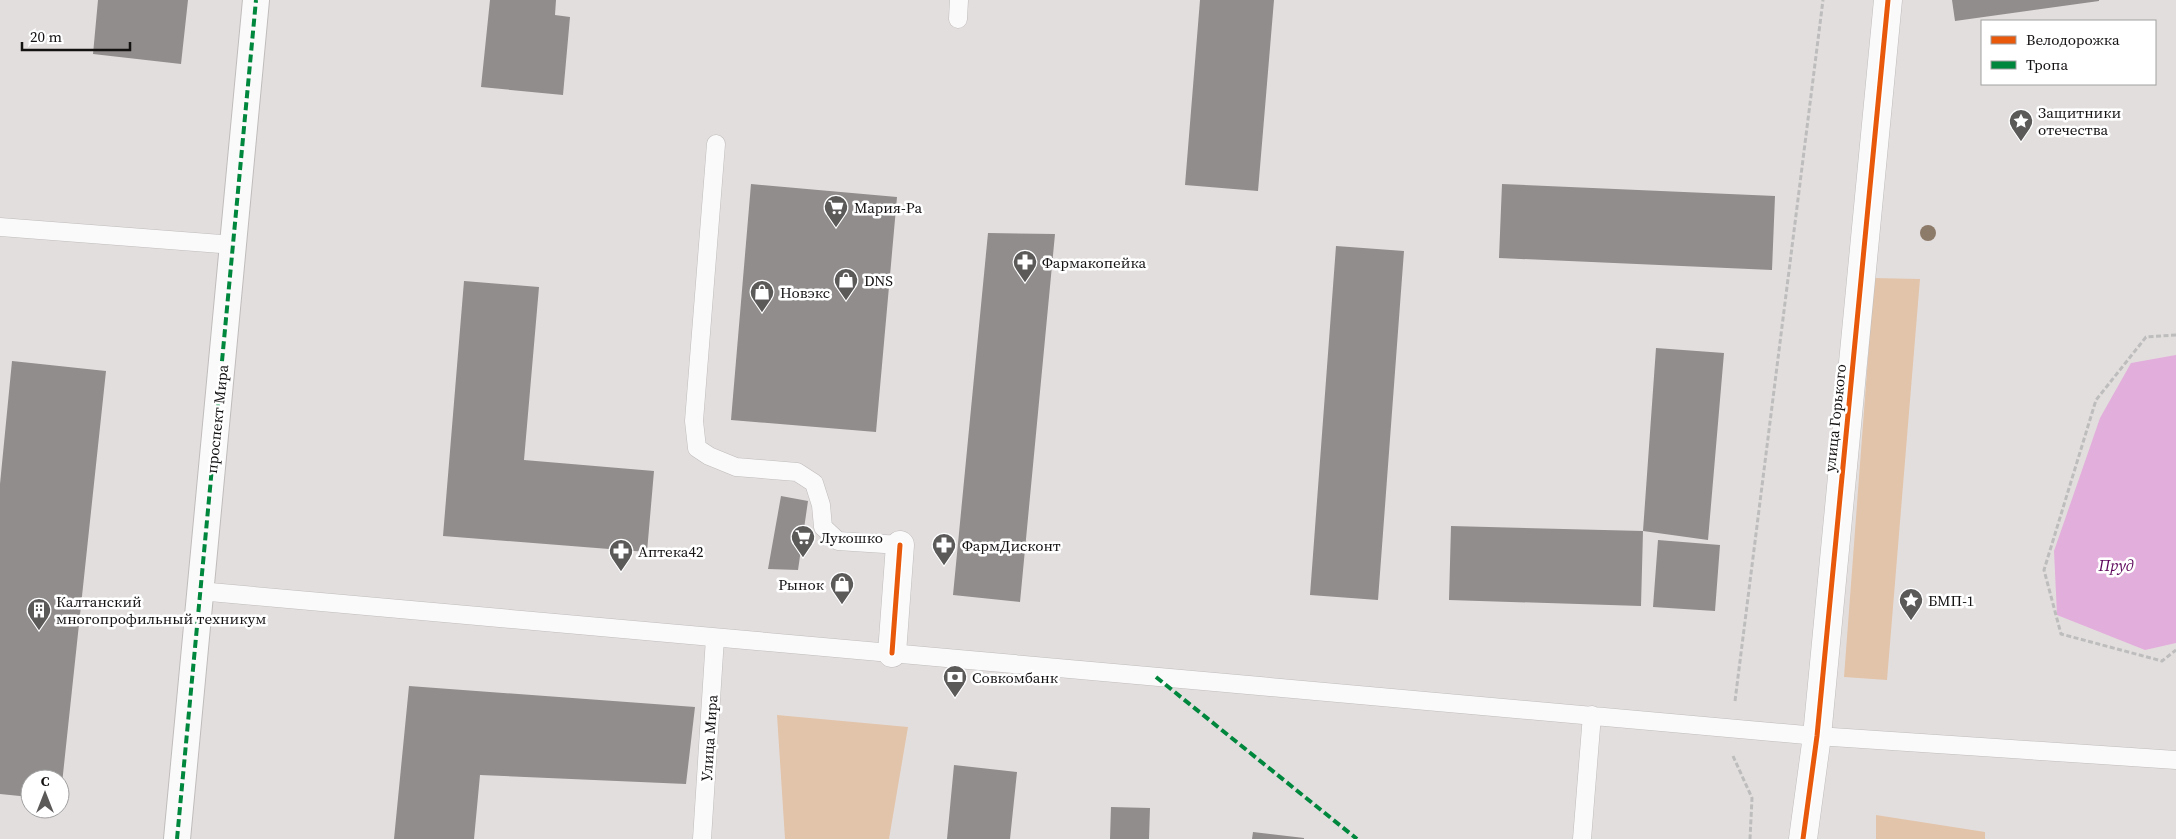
<svg xmlns="http://www.w3.org/2000/svg" width="2176" height="839" viewBox="0 0 2176 839" font-family="'Source Serif 4',serif">
<style>
.green{fill:#e2c4aa}
.water{fill:#e2aedb}
.building{fill:#908d8c}
.lines{fill:none;stroke-linecap:round;stroke-linejoin:round}
.service-casing{stroke:#c0bcbc;stroke-width:19}
.pedestrian-casing{stroke:#c0bcbc;stroke-width:28}
.minor-casing{stroke:#c0bcbc;stroke-width:29}
.path{stroke:#bebdbd;stroke-width:3;stroke-dasharray:5 2.5;stroke-linecap:butt}
.service{stroke:#fbfafa;stroke-width:18}
.pedestrian{stroke:#fbfafa;stroke-width:26}
.minor{stroke:#fbfafa;stroke-width:28}
.quiet{stroke:#00873e;stroke-width:4;stroke-dasharray:8 4;stroke-linecap:butt}
.cycleway-casing{stroke:#fff;stroke-width:8}
.cycleway{stroke:#e8590c;stroke-width:5}
.tree{fill:#8d7b6a}
.labels{text-anchor:middle;dominant-baseline:central;stroke-width:5;stroke-linejoin:round;paint-order:stroke}
.poi-label{font-size:15px;fill:#141111;stroke:#fff;text-anchor:start}
.street-label{font-size:15px;fill:#141111;stroke:#fff}
.water-label{font-size:16px;font-style:italic;fill:#5d055a;stroke:#fff}
</style>
<rect width="100%" height="100%" fill="#e3dede"/>
<path class="green" d="M1874,278L1920,279L1887,680L1844,677Z
M777,715L908,727L889,839H785Z
M1876,815L1985,832V839H1876Z"/>
<path class="water" d="M2176,355V643L2145,650L2057,615L2054,551L2100,418L2131,363Z"/>
<path class="building" d="M98,0H188L181,64L93,54Z
M490,0H556L555,15L570,17L563,95L481,87Z
M1200,0H1274L1258,191L1185,185Z
M1952,0H2099V1L1955,21Z
M751,184L897,197L876,432L731,420Z
M1502,184L1775,196L1772,270L1499,258Z
M988,233L1055,234L1020,602L953,595Z
M1336,246L1404,251L1378,600L1310,595Z
M464,281L539,287L524,460L654,471L647,552L443,536Z
M1656,348L1724,353L1708,540L1643,531Z
M12,361L106,371L61,793L60,779H30V797L0,794V484Z
M781,496L808,501L798,570L768,569Z
M1451,526L1643,531L1641,606L1449,600Z
M1658,540L1720,545L1715,611L1653,607Z
M409,686L695,707L686,784L480,775L474,839H394Z
M954,765L1017,772L1010,839H947Z
M1111,807L1150,808L1149,839H1110Z
M1253,832L1304,838V839H1252Z"/>
<g class="lines">
<g class="service-casing">
<path id="service" d="M958,19L959,0
M716,144L694,421L697,448L709,456L736,467L797,472L814,483L821,505L823,527L838,541L900,545
M0,227L234,245
M199,591L1817,736L2176,760
M702,839L715,638
M1582,839L1592,715"/>
</g>
<g class="pedestrian-casing">
<path id="pedestrian" d="M177,839L256,0"/>
</g>
<g class="minor-casing">
<path id="minor" d="M892,653L900,545
M1803,839L1817,736L1888,0"/>
</g>
<path class="path" d="M2176,335L2146,337L2096,400L2044,570L2061,634L2162,661L2176,650
M1735,701L1823,0
M1733,756L1752,798L1750,839"/>
<use href="#service" class="service"/>
<use href="#pedestrian" class="pedestrian"/>
<use href="#minor" class="minor"/>
<path class="quiet" d="M1156,677L1357,839
M177,839L256,0"/>
<g class="cycleway-casing">
<path id="cycleway" d="M892,653L900,545
M1803,839L1817,736L1888,0"/>
</g>
<use href="#cycleway" class="cycleway"/>
</g>
<circle class="tree" cx="1928" cy="233" r="8"/>
<defs>
<g id="sight-pin" transform="scale(1.25)"><path d="M0 17L-7.5 6A9.5 9.5 0 1 1 7.5 6Z" fill="#5c5959" stroke="#fff"/><path d="M0-6L1.8-2.2L6-1.7L2.9 1.2L3.7 5.4L0 3.3L-3.7 5.4L-2.9 1.2L-6-1.7L-1.8-2.2Z" fill="#fff"/></g>
<g id="supermarket-pin" transform="scale(1.25)"><path d="M0 17L-7.5 6A9.5 9.5 0 1 1 7.5 6Z" fill="#5c5959" stroke="#fff"/><path d="M-6-5.5h2.5l.6 2H6L4.5 2H-2.5L-4.4-4H-6ZM-1.5 3.2a1.3 1.3 0 1 0 .1 0ZM3 3.2a1.3 1.3 0 1 0 .1 0Z" fill="#fff"/></g>
<g id="pharmacy-pin" transform="scale(1.25)"><path d="M0 17L-7.5 6A9.5 9.5 0 1 1 7.5 6Z" fill="#5c5959" stroke="#fff"/><path d="M-2-6h4v4h4v4h-4v4h-4v-4h-4v-4h4Z" fill="#fff"/></g>
<g id="shop-pin" transform="scale(1.25)"><path d="M0 17L-7.5 6A9.5 9.5 0 1 1 7.5 6Z" fill="#5c5959" stroke="#fff"/><path d="M-5-2.5h2.3a2.7 3.5 0 0 1 5.4 0H5L5.5 6h-11ZM-1.5-2.5h3a1.5 2.3 0 0 0-3 0Z" fill="#fff"/></g>
<g id="building-pin" transform="scale(1.25)"><path d="M0 17L-7.5 6A9.5 9.5 0 1 1 7.5 6Z" fill="#5c5959" stroke="#fff"/><path d="M-4-6H4V6H1V3H-1V6H-4ZM-2.5-4.3h1.7v1.8h-1.7ZM.8-4.3h1.7v1.8H.8ZM-2.5-1h1.7V.8h-1.7ZM.8-1h1.7V.8H.8Z" fill="#fff"/></g>
<g id="bank-pin" transform="scale(1.25)"><path d="M0 17L-7.5 6A9.5 9.5 0 1 1 7.5 6Z" fill="#5c5959" stroke="#fff"/><path d="M-6-4H6V4H-6ZM0-2.3a2.3 2.3 0 1 0 0 4.6a2.3 2.3 0 1 0 0-4.6Z" fill="#fff"/></g>
</defs>
<g fill-rule="evenodd">
<use href="#sight-pin" x="2021" y="121"/>
<use href="#supermarket-pin" x="836" y="207"/>
<use href="#pharmacy-pin" x="1025" y="262"/>
<use href="#shop-pin" x="846" y="280"/>
<use href="#shop-pin" x="762" y="292"/>
<use href="#supermarket-pin" x="803" y="537"/>
<use href="#pharmacy-pin" x="944" y="545"/>
<use href="#pharmacy-pin" x="621" y="551"/>
<use href="#shop-pin" x="842" y="584"/>
<use href="#sight-pin" x="1911" y="600"/>
<use href="#building-pin" x="39" y="610"/>
<use href="#bank-pin" x="955" y="677"/>
</g>
<g class="labels">
<g class="poi-label">
<text x="2038" y="112">Защитники<tspan x="2038" dy="17">отечества</tspan></text>
<text x="854" y="207">Мария-Ра</text>
<text x="1042" y="262">Фармакопейка</text>
<text x="864" y="280">DNS</text>
<text x="780" y="292">Новэкс</text>
<text x="820" y="537">Лукошко</text>
<text x="962" y="545">ФармДисконт</text>
<text x="638" y="551">Аптека42</text>
<text x="824" y="584" text-anchor="end">Рынок</text>
<text x="1928" y="600">БМП-1</text>
<text x="56" y="601">Калтанский<tspan x="56" dy="17">многопрофильный техникум</tspan></text>
<text x="972" y="677">Совкомбанк</text>
</g>
<g class="street-label">
<text transform="translate(1835 418) rotate(-84)">улица Горького</text>
<text transform="translate(217 419) rotate(-84)">проспект Мира</text>
<text transform="translate(709 738) rotate(-86)">Улица Мира</text>
</g>
<g class="water-label">
<text x="2116" y="565">Пруд</text>
</g>
</g>
<rect x="1981" y="20" width="175" height="65" fill="#ffffff" stroke="#a1a0a0"/>
<rect x="1991" y="36" width="25" height="8" fill="#e8590c" stroke="#a1a0a0"/>
<text x="2026" y="45" font-size="15" fill="#141111">Велодорожка</text>
<rect x="1991" y="61" width="25" height="8" fill="#00873e" stroke="#a1a0a0"/>
<text x="2026" y="70" font-size="15" fill="#141111">Тропа</text>
<g transform="translate(45 794)"><circle r="24" fill="#ffffff" stroke="#a1a0a0"/>
<path d="M0-4L9 19L0 12L-9 19Z" fill="#5c5959"/>
<text y="-8" font-size="14" font-weight="bold" text-anchor="middle" fill="#141111">С</text>
</g>
<path d="M22 42v8h108v-8" fill="none" stroke="#141111" stroke-width="2.5"/>
<text x="30" y="42" font-size="15" fill="#141111" stroke="#ffffff" stroke-width="4" paint-order="stroke">20 m</text>
</svg>
